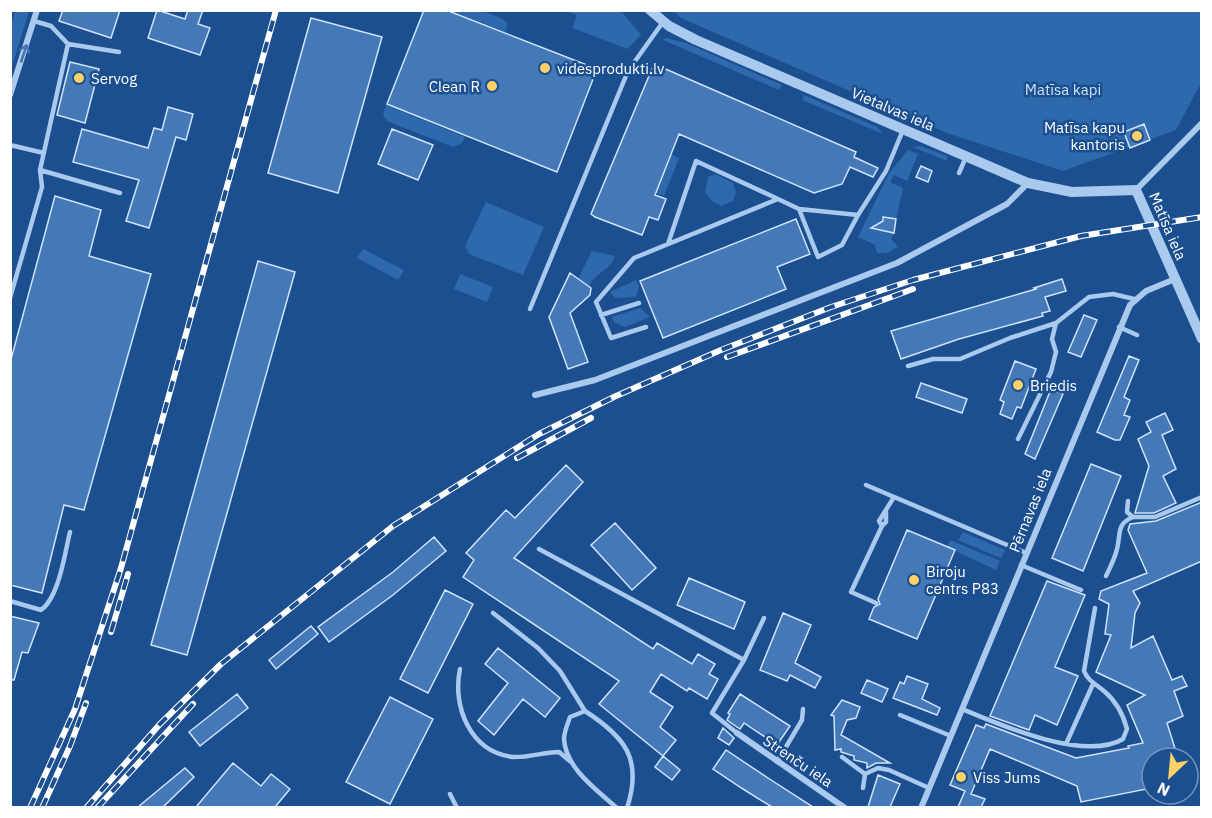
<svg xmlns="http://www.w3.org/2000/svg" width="1212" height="818" viewBox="0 0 1212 818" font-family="'IBM Plex Sans',sans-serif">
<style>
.green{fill:#2e69ad}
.building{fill:#4478b7;stroke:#cfe3fa;stroke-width:1.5}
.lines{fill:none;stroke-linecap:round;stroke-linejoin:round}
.service{stroke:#a9c9ee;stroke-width:4.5}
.minor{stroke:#a9c9ee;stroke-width:6}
.tertiary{stroke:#a9c9ee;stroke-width:10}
.rail-casing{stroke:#fff;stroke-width:6}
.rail{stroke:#1b4f8f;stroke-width:4;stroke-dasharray:11;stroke-linecap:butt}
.oneway{stroke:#4674ac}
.poi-dot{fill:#ffd166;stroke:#1b4f8f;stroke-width:2}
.labels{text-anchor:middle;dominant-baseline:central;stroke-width:5;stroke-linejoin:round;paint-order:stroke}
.poi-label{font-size:15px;fill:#fff;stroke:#1b4f8f;text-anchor:start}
.park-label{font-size:15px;fill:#cfe3fa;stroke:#1b4f8f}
.street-label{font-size:15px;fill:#fff;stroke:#1b4f8f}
</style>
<rect width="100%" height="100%" fill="#1b4f8f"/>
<path class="green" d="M15,11H29L11,70V26Z
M451,11C472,10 489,10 507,22L506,32Z
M567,11H621L641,35L628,49L572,28L577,15Z
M674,11H1201V83L1176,130L1063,171L947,133L681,18Z
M666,38L686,43L782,85L779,90L663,40Z
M804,95L877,127L883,134L802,100Z
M386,105L465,137L462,143L453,147L387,121L383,115Z
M920,146L947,156V161L913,147Z
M908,150L918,154L907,181L894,175L890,182L903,188L896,219L883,217L881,230L894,233L891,239L898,247L887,253H877L875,245L858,237L889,173Z
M671,154L679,158L664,196L656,193Z
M715,174L733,183L736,192L733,201L721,206L713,202L705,192L708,177Z
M486,202L544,227L523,275L469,254L465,246Z
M363,249L404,270L398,280L357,258Z
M592,251L615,256C611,270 594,273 589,287L578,279Z
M460,274L493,287L487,302L454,289Z
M636,280L639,286L636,297L615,298L610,292Z
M640,308L650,317L625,327L614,322L612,317Z
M1030,502L1035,505L1021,542L1016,540Z
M963,532L1005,550L1001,558L958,540Z
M950,540L1000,561L996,570L947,547Z"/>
<path class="building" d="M63,10H120L111,38L59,21Z
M157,10L185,19L188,10H203L198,24L210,28L200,55L148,38Z
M424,10H446L597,69L557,172L387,104Z
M311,18L382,37L338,193L268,173Z
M70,62L99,69L85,123L57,115Z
M654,64L856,152L854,157L878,168L873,177L850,167L842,184L814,193L679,134L655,195L666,199L658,220L649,217L642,235L595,217L591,214Z
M168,107L193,114L186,140L176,137L149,228L126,221L139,180L73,162L82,129L148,148L154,128L162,130Z
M1144,124L1150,140L1130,148L1124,132Z
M392,129L433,145L418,180L378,164Z
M921,166L932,171L928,182L916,177Z
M55,196L101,210L89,256L151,274L84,510L64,505L42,593L10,585V363Z
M883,217L896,219L894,233L871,228L883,221Z
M796,219L810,254L777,267L786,289L663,338L640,281Z
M258,261L295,272L187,655L151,645Z
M570,273L591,288L590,295L570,313L588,362L568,369L549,317Z
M1062,279L1066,291L1045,297L1050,311L1042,313L1043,316L959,339L901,359L891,331L1036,289L1034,288Z
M1084,315L1097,320L1081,357L1068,352Z
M1129,356L1139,360L1124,397L1130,400L1124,415L1130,417L1120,440H1115L1097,432Z
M1015,361L1036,369L1021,408L1017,407L1012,419L1000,414L1004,402L1000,400Z
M921,383L967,399L962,413L916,397Z
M1051,389L1063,394L1035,459L1025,454Z
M1165,413L1173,430L1162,435L1176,469L1163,476L1176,503L1154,513H1135L1149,466L1138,439L1151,432L1146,422Z
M1091,464L1121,476L1083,571L1052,558Z
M566,465L583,482L514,558L653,649L657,643L692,664L698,654L715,664L709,674L718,679L707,699L689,688L687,691L661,674L650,692L673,707L660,727L676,740L663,756L599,704L619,681L463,577L474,560L466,553L506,510L515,518Z
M1202,502V561L1133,591L1140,603L1135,613L1131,648L1153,636L1172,680L1182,676L1187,686L1174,691L1183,716L1167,723L1178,758H1152V788L1081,802L1077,786L990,749L971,794L985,799L981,807H958L965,791L950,785L976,725L984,728L986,724L1076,758L1129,748L1128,746L1143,743L1127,705L1145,695L1096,672L1111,635L1105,634L1109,604L1099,599L1101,591L1147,573L1128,530L1130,524L1156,521Z
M615,523L656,568L632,590L591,545Z
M907,530L955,550L917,639L869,619L874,607L880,604L878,599Z
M434,537L446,551L393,595L329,642L318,627L393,572Z
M689,578L745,602L734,629L677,605Z
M1047,581L1085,595L1055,667L1078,676L1057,725L1035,715L1029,730L990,716Z
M445,590L473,604L428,693L400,679Z
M783,613L811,625L795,663L821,677L815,688L790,675L787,681L760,670Z
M10,616L39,623L28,653L22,652L14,680H10Z
M311,626L318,634L276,669L269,660Z
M498,648L560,698L545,717L523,699L494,735L478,721L508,683L485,664Z
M907,676L928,684L922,699L940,708L937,715L893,698L900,682L904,684Z
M867,680L888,689L882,702L861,693Z
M237,694L248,708L200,746L189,732Z
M740,694L790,726L777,745L744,723L740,729L727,720L730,714L728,713Z
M390,697L433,719L390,804L346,782Z
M842,700L860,707L856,718L847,720L841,735L890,763H876L867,768V763L854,760V756L841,752V749L835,750L834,716L831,715Z
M723,728L734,738L729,745L718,738Z
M726,750L768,778L813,807H772L743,789L713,769Z
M663,756L680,770L672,780L655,767Z
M233,763L261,786L271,774L290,789L275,807H196Z
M185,768L194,777L163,807H138Z
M878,775L900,784L890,807H868Z"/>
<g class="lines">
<path class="service" d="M68,44L119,52
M10,145L44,153
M40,170L120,193
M959,173L966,157
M799,209L818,257L842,245L858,215
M668,244L696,161L778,199
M10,298L42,187L40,170L68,44L51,26L34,21
M530,309L628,71L663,22
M601,315L639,303
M646,327L611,338L596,302L634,258L778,199L799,209L858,215L886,171L903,130
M1119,327L1137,335
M908,366L933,359H960L1010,338L1056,323
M1018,439L1051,372L1056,352L1052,339L1056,323L1089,297L1113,294L1134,299
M866,485L1026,553
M1128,501L1127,512L1133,517H1155L1202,497
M882,526L879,521L894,497
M539,549L744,660L712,713L737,733
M1021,565L1081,590
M1106,576C1110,568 1115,558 1117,549C1121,534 1116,524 1133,517
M10,601L41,610C59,598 65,552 70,532
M876,603L851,592L882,526L886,522V512
M493,613L538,648L560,671L585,711
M744,660L764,618
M460,669C452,706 470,752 513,757C528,758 543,752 559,752L571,762
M962,709C1000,725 1085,762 1123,739L1127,729C1123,714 1116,701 1104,691C1096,684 1088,681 1084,671L1095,608
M900,715L951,736
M1066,744L1093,684
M842,757L865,774L878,768L889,770L929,788
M777,762L802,720L803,709
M863,788L865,774
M450,794L457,808
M617,808C597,790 566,769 564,739C564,732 568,723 570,717L585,711C625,737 643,759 627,808"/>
<path class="minor" d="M10,95L37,10
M1136,190L1202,123
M535,395L595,380L897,263L1007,204L1028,183
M737,733L845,808
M921,808L1130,305L1146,291L1175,279"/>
<path class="tertiary" d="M650,10L669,26L696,40L1028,183L1072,192L1136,190L1202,339"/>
<g class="rail-casing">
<path id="rail" d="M727,357L913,289
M517,458L591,418
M111,632L128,574
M30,808L75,709L121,568L276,10
M42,808L70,746L86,703
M86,808L160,724L221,664L393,526L539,434L616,396L721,350L831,307L913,280L1081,236L1202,217
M97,808L193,704"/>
</g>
<use href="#rail" class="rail"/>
</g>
<defs><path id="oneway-shaft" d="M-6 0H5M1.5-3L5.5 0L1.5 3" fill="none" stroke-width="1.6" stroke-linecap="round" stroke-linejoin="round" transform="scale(1.5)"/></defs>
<use class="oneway" href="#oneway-shaft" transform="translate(24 53) rotate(-72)"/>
<g class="poi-dot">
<circle cx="545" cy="68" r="6"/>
<circle cx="79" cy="78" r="6"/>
<circle cx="492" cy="86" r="6"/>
<circle cx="1137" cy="136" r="6"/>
<circle cx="1018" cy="385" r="6"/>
<circle cx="914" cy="580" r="6"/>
<circle cx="961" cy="777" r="6"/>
</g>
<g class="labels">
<g class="poi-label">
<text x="557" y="68">videsprodukti.lv</text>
<text x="91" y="78">Servog</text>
<text x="480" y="86" text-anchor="end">Clean R</text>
<text x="1125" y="127" text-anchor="end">Matīsa kapu<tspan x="1125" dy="17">kantoris</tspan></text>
<text x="1030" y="385">Briedis</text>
<text x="926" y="571">Biroju<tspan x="926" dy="17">centrs P83</tspan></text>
<text x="973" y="777">Viss Jums</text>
</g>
<g class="park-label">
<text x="1063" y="89">Matīsa kapi</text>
</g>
<g class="street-label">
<text transform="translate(893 109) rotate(23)">Vietalvas iela</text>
<text transform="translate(1168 226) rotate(67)">Matīsa iela</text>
<text transform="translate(1030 510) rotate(-68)">Pērnavas iela</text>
<text transform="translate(798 761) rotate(34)">Strenču iela</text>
</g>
</g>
<rect width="1212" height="818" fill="none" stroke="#ffffff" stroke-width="24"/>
<g transform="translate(1170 776) rotate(206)"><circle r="28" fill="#1b4f8f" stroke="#7695bc" stroke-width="1.5"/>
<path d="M0-4.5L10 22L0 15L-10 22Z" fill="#ffd166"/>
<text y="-9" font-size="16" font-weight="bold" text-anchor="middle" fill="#ffffff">N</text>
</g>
</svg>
